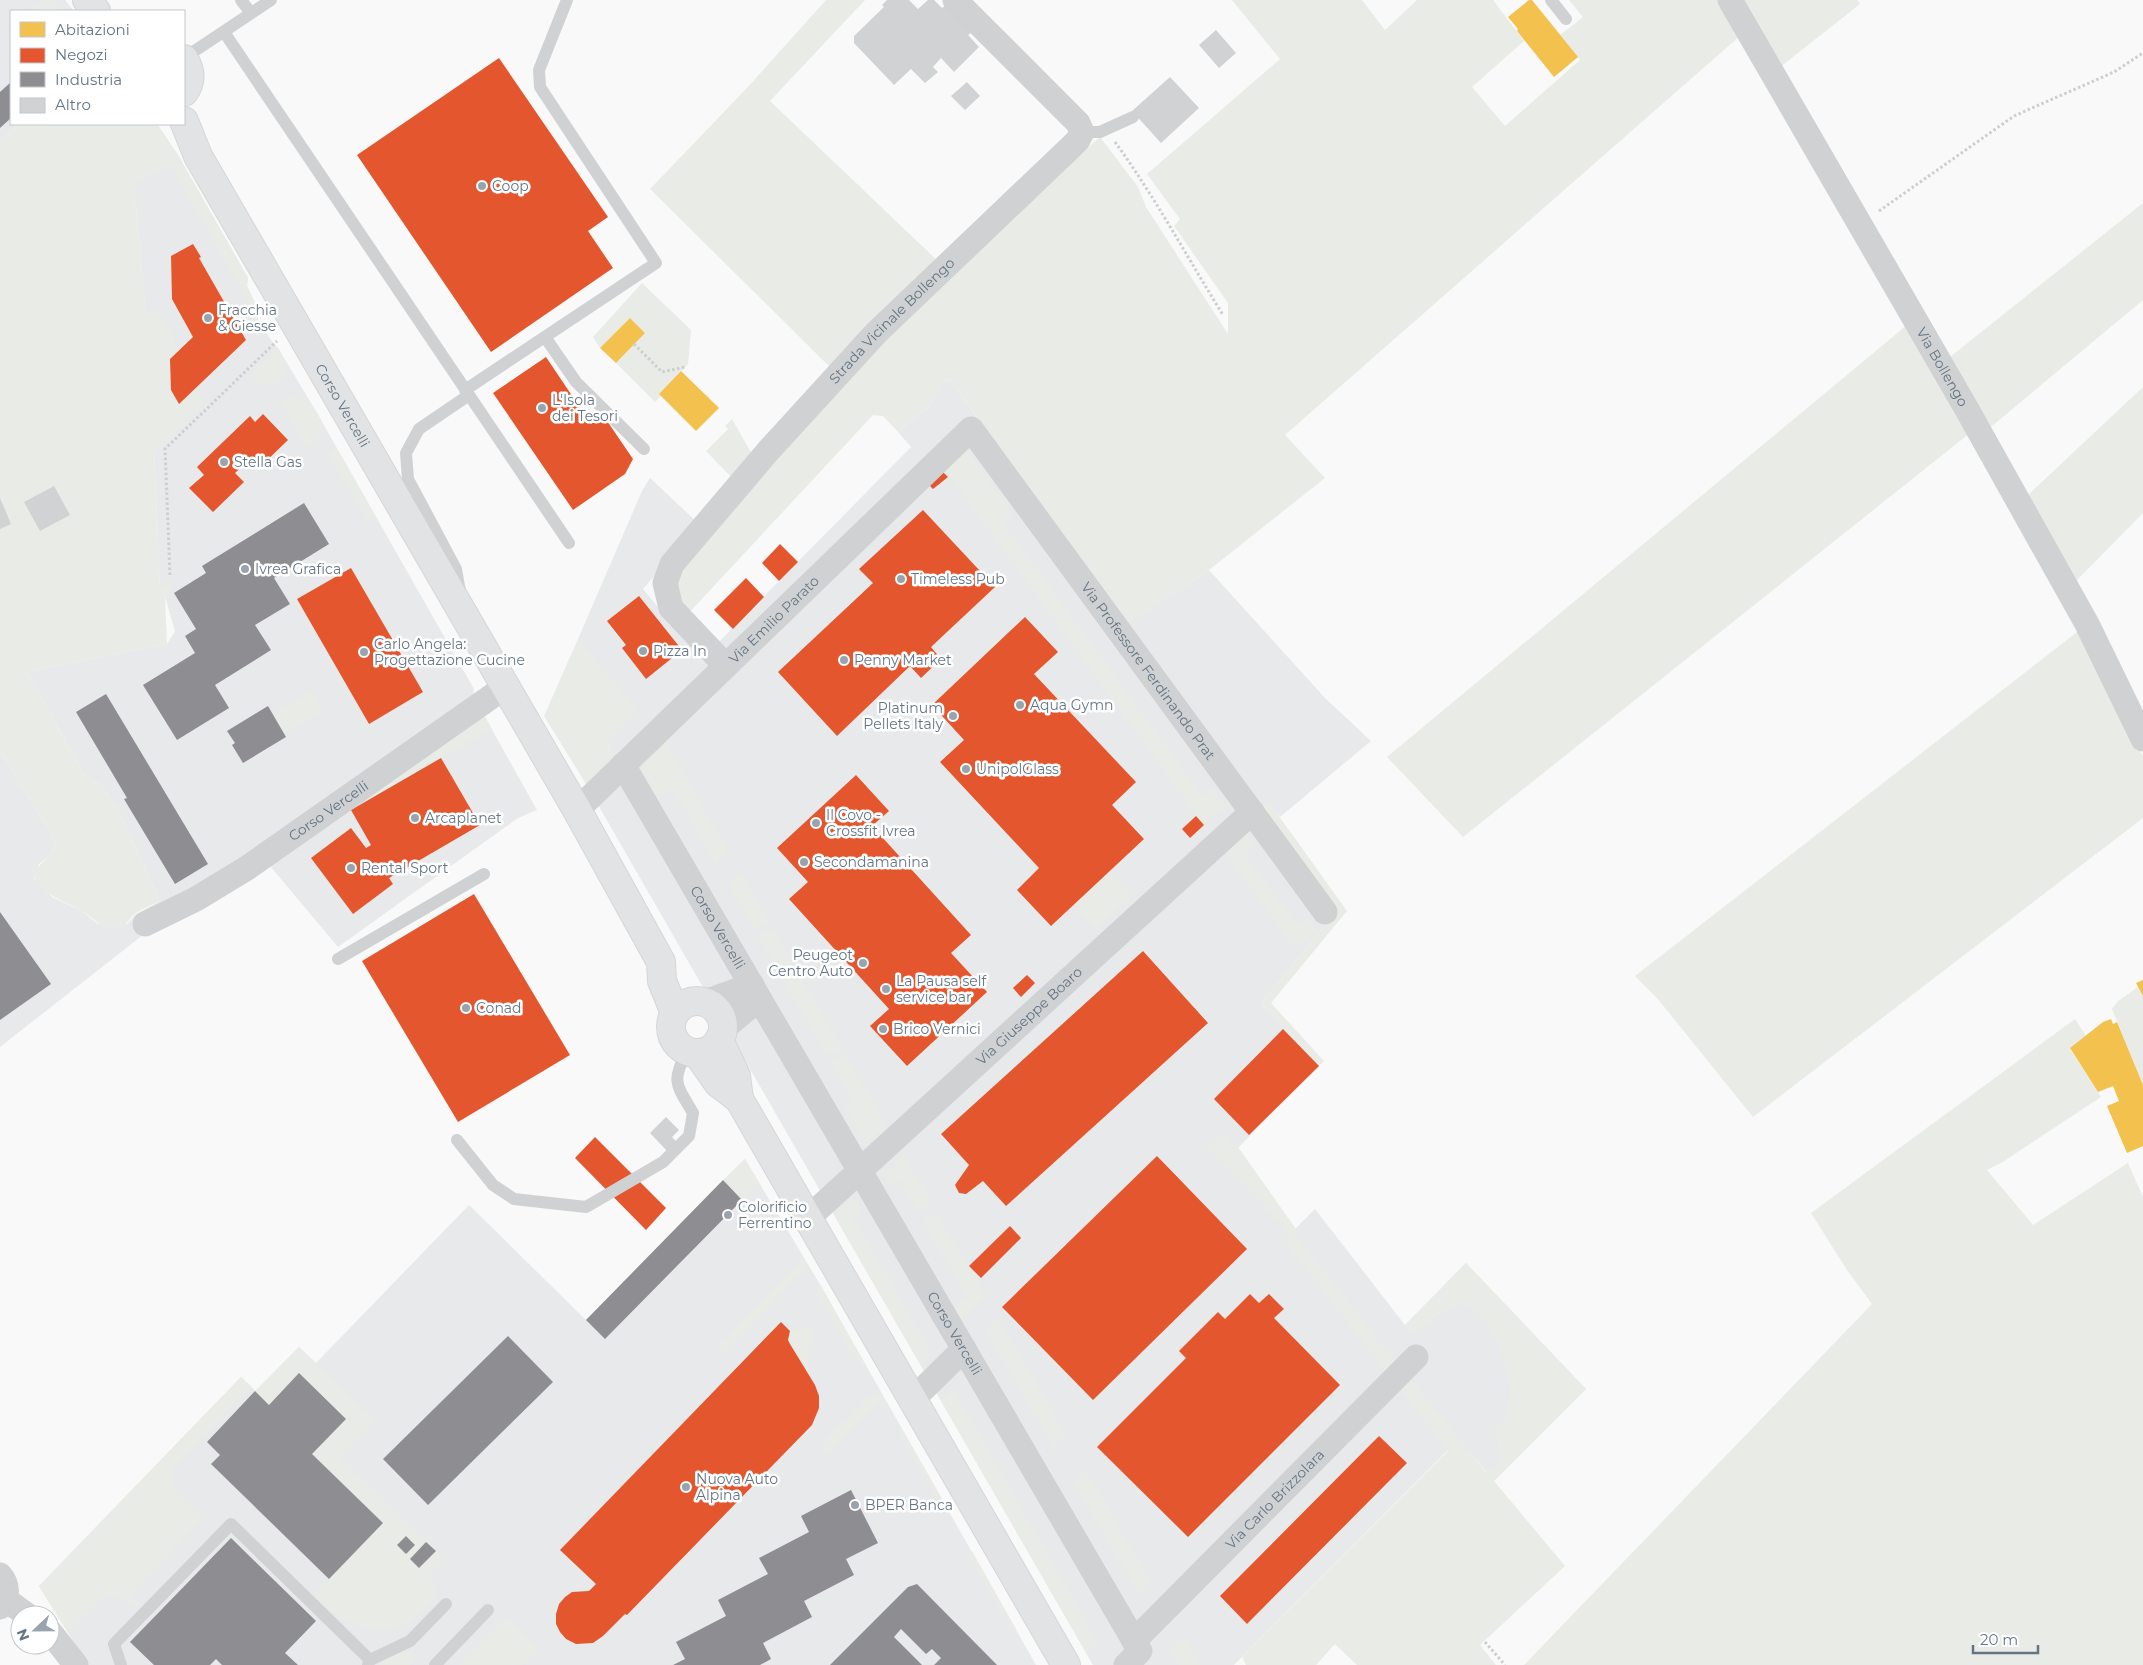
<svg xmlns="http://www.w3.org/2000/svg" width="2143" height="1665" viewBox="0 0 2143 1665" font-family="Montserrat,sans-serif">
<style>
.built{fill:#e8e9ea}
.green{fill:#e8ebe6}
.homes{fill:#f2c14e}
.shops{fill:#e4572e}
.industry{fill:#8d8d92}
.building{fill:#d0d2d3}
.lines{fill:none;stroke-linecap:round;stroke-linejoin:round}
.primary-casing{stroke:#d5d6d7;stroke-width:30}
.path{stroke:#cdcecf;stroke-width:3;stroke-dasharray:2.5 2.5;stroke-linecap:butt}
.lane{stroke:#cfd1d2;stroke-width:12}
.street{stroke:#cfd1d2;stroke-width:25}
.primary{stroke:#e2e3e4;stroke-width:28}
.poi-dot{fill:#98a3ae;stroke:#fff;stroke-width:2}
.labels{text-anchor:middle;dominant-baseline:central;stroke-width:5;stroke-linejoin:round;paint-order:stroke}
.poi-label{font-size:14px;fill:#637585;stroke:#fff;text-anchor:start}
.street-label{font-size:14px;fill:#637585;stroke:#fff}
</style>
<rect width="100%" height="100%" fill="#f9f9f9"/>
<path class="built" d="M0,0H65L74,11H11V124H18L0,141Z
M157,124L178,155L248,278L247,286L260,313L257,317L271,340L278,348L317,413L474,689L473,699L485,717L537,810L518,818L338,947L270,866L148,931L0,1047V751L56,842L50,855L39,864L34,878L52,897L82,911L98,924H127L136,914L160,901L121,816L101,785L84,774L27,672L167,644L175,631L165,597L169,582L160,590L154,448H158L134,185Z
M949,379L1128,624L1209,570L1325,698L1371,741L1280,817L1269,803L1335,913L1261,1003L1320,1065L1238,1148L1295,1229L1315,1209L1405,1325L1466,1263L1586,1389L1494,1481L1459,1439L1234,1665H1093L586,784L615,757L606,741L578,639L642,491L650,478L699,524L643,589L702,659L911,447L898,432L929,407L941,385Z
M745,1159L821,1286L1036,1665H88L39,1586L241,1377L256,1391L299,1347L316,1363L469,1205L586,1320Z"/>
<path class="green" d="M44,0H54L63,11H29Z
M826,0H865L770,101L941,264L832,369L650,189L747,88Z
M1232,0H1362L1385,30L1417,0H1493L1524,41L1472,87L1505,126L1580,60L1560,35L1583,17L1569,0H1720L1741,35L1285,435L1325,478L1209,570L1129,624L949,379L941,385L929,407L898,432L883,416L873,415L686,616L674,579L760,473L961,259L1100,137L1138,187L1146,207L1228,334V303L1174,226L1180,219L1147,174L1280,59Z
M1735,0H1857L1860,4L1775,71Z
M18,124H157L178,155L248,278L247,286L260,313L257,317L170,165L134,185L146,314L159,311L176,342L173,344L178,352L170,359L171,390L179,404L195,389L204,404L158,448L154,449L160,589L170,581V597H165L167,644L27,672L84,774L101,785L121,816L160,901C152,905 143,908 136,913C129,918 128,925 119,927C102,932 95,918 82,911C65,901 37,894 33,872L50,855L56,842L0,751V141Z
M2143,203V300L1986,431L1945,361Z
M642,283L691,330L688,364L659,394L661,396L655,402L616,363L645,333L630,318L600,348L593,337Z
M1907,325L1970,433L1463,837L1387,757Z
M278,348C287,365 286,370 276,386L259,383L249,375Z
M2143,387V513L2074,583L2026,497Z
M296,397C311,401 324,417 323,433L308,449L279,400Z
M732,419L753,456L734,480L706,451L728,429L725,426Z
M962,445L1013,515L1003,523L1202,796L1212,788L1225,806L1204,825L942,465Z
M332,450H338L375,515L367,520L329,455Z
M2081,629L2143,757V818L1753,1117L1657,998L1635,976Z
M578,639L638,712L606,741L615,756L586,784L544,716Z
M312,691L323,710L285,734L273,715Z
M485,717L492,729L351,810L472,724Z
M666,742L728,851L716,864L673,789L657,797L641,768Z
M1269,802L1347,911L1271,1003L1324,1061L1320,1065L1261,1003L1335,913L1261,809Z
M1246,833L1255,847L1245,855L1297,925L1307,918L1317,931L1295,948L1225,852Z
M1109,871L1132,895L1096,929L1074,905Z
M740,872L768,921L754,929L729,885Z
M772,928L842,1048L828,1056L758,936Z
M2138,987L2143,996V1085L2112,1009L2118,1001Z
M2075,1019L2086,1036L2070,1049L2101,1097L2001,1163L1987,1170L2033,1225L2128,1163L2143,1197V1665H1524L1872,1304L1847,1270L1811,1213Z
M845,1054L885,1123L866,1144L843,1104L852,1099L831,1062Z
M1222,1132L1238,1147L1296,1229L1293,1232L1396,1363L1386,1371L1284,1241L1289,1236L1277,1220L1207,1147Z
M903,1154L932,1203L918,1211L899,1180L889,1185L884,1175Z
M745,1159L759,1183L742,1200L723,1180Z
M854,1197L861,1210L853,1218L932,1354L921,1365L835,1217Z
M937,1213L985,1296L962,1321L954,1307L968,1298L923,1221Z
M804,1258L806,1266L803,1271L722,1354L717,1348Z
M1466,1263L1586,1389L1494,1481L1565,1566L1480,1645L1496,1665H1357L1335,1644L1316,1665H1246L1242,1657L1448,1451L1400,1389L1411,1379L1487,1473L1500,1464L1502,1456L1493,1432L1507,1417C1509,1405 1510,1391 1509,1379C1506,1359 1486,1304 1462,1305C1444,1306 1427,1325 1413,1335L1405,1325Z
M821,1286L866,1366H863L851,1353L817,1293V1289Z
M998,1318L1066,1435L1054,1447L986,1331Z
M808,1326L815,1333L807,1356L811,1379L788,1340L790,1331Z
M299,1347L375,1421L340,1458L426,1542L410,1559L419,1568L436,1551L444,1559L428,1576L437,1585L432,1590L436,1594C428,1603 419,1615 409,1622C404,1625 397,1627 391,1628C358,1634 337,1615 311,1598L383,1523L312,1454L299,1374L269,1405L255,1391Z
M241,1377L251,1387L173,1467C161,1499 202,1499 200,1522L129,1595L139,1605V1608L106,1594L68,1633L39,1586Z
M953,1389L1098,1642L1087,1654L941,1401Z
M873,1393L884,1397L824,1457L825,1440Z
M900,1425L941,1497L937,1499L897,1427Z
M1086,1470L1150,1582L1139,1594L1074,1482Z
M972,1551L1016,1629L1012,1630L968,1553Z
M506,1617L538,1649L522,1665H459Z
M1185,1636L1200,1665H1180L1170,1648Z
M401,1653H408L417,1658L410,1665H379L386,1659Z"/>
<path class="homes" d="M1529,0H1532L1578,57L1554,77L1517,31L1518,29L1508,17Z
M630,318L645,333L616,363L600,348Z
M681,371L719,408L696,431L659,394Z
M2143,980V996L2136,983Z
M2111,1019L2113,1024L2117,1022L2143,1085V1146L2127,1153L2107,1106L2119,1101L2113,1086L2098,1092L2070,1048L2103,1022Z"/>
<path class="shops" d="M499,58L608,217L588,231L613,268L491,352L357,155Z
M193,244L201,257L199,258L246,340L179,404L171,390L170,359L193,337L172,299L171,256Z
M546,357L591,424L603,415L633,459L625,474L573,510L493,393Z
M263,414L288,440L260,467L251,458L235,473L244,482L213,512L189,488L204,475L197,467L250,416L255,422Z
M939,468L948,477L933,489L925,481Z
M923,510L995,587L931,647L941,659L921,678L910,666L837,736L778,672L873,583L859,569Z
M780,544L798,562L779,581L762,563Z
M351,568L423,692L369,724L297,599Z
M746,578L764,597L733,629L714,610Z
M639,596L682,650L646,679L622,648L626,645L607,621Z
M1025,617L1058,652L1034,674L1136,782L1112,805L1144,839L1051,926L1017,890L1039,868L940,762L964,740L932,705Z
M441,758L480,825L389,878L393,884L353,914L311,858L351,828L366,848L371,845L351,810Z
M856,775L889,811L872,826L971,935L951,953L987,992L907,1066L870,1026L889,1009L789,899L808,882L777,848Z
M1196,816L1204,825L1190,838L1182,829Z
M474,894L570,1055L458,1122L362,961Z
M1143,951L1208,1023L1006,1206L983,1181L966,1194L959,1193L955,1185L969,1165L941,1134Z
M1027,975L1035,983L1021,997L1013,988Z
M1283,1029L1319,1066L1249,1135L1214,1099Z
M595,1137L666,1208L646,1230L575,1158Z
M1157,1156L1247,1249L1093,1400L1002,1307Z
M1010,1226L1021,1238L981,1278L969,1266Z
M1250,1294L1259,1303L1269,1294L1284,1309L1274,1318L1340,1385L1188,1537L1097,1447L1186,1358L1179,1351L1218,1312L1225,1319Z
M781,1322L790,1331L788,1340L790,1344L815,1385L819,1396V1408L812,1425L627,1615L625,1614L603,1636L593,1643L576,1644L566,1639L560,1632L556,1624V1614L559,1604L565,1597L572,1592L589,1591L596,1584L560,1550Z
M1379,1436L1407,1463L1247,1624L1220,1596Z"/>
<path class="industry" d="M11,82V118L0,128V92Z
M304,503L329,544L274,578L290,604L255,625L271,650L215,685L229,708L177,740L143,685L195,653L185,636L196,629L174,593L206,573L202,566Z
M106,694L208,864L175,884L124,799L127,798L76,712Z
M268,706L286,737L243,763L232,745L235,743L227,731Z
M0,912L51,984L0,1020Z
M723,1180L742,1200L605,1339L586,1320Z
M508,1336L553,1382L428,1505L383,1459Z
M299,1373L346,1419L312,1454L383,1523L329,1579L211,1464L220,1455L207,1442L255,1391L269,1405Z
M851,1490L878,1543L846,1559L854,1575L804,1601L812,1617L763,1643L771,1659L760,1665H673L685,1659L676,1642L726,1616L718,1600L768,1574L759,1558L809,1532L801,1516Z
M406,1536L415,1545L406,1554L397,1545Z
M231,1538L316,1621L285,1653L298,1665H222L216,1659L210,1665H154L130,1642Z
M426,1542L436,1551L419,1568L410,1559Z
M917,1584L997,1665H934L941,1658L932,1649L926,1654L901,1629L894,1637L922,1665H830L908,1587Z"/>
<path class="building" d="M887,0H909L918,9L928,0H934L942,8L945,6L971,33L968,35L979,47L954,72L941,58L933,67L938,72L925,83L911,69L894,85L854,43V36L884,7L882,5Z
M1216,30L1236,53L1219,68L1199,45Z
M1170,77L1199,108L1161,143L1132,111Z
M967,82L980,96L965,110L951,96Z
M54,486L70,515L40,531L24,502Z
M0,498L11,524L0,529Z
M666,1117L679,1130L672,1137L678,1143L668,1152L650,1133Z"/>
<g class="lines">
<g class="primary-casing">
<g id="primary">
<path d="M87,0L96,11"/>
<path d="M184,59C191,71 192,81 184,92"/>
<path id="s8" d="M184,121L198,156L577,810L661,962L662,981L675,1013"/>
<circle cx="697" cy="1027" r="26"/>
<path d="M719,1040L736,1076L739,1099"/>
<path d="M697,1053L718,1083L739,1099L1066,1665"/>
</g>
</g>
<path class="path" d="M1115,142C1155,197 1187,257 1223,315
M1879,211L2014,116L2114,72L2143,53
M634,344L662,372L685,367
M170,575L165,449L277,341
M1485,1642L1505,1665"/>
<path class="lane" d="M241,0L251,13
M1551,0L1566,19
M224,32L569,543
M184,58L271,0
M1082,132H1100L1133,117
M545,337L576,382L644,449
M465,390L656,263L540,87L539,70L567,0
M460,592L456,569L408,479L406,453L419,429L469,395
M338,959L484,874
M457,1140L493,1185L514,1199L586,1207L663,1162L689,1136L693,1113C676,1084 671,1082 687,1051
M370,1660L410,1641L446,1604
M121,1665L114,1644L231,1524L370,1660L368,1665
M435,1665L488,1610"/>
<g class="street">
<path id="s1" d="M1730,0L1965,406L2087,624L2143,739"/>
<path id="s2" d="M726,666L671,608L665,583L672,564L769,450L876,333L1071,147L1078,140L1082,132L1078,123L955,0"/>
<path id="s3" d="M623,765L1140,1651L1126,1665"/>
<path id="s4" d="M577,810L971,429L1325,912"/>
<path id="s5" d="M145,924L196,899L247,868L505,687"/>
<path d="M705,1002L752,985"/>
<path d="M723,1029L759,999"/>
<path id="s6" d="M807,1219L1252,812"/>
<path d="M912,1400L964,1349"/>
<path d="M0,1575C9,1585 8,1597 0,1607"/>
<path d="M5,1599L27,1615"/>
<path d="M50,1632L76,1665"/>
<path id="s7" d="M1134,1641L1416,1357"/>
</g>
<use href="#primary" class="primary"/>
</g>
<g class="poi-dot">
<circle cx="482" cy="186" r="5"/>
<circle cx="208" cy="318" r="5"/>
<circle cx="542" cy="408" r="5"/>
<circle cx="224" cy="462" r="5"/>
<circle cx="245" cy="569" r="5"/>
<circle cx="901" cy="579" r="5"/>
<circle cx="643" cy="651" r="5"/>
<circle cx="364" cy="652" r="5"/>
<circle cx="844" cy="660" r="5"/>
<circle cx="1020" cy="705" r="5"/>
<circle cx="953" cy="716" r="5"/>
<circle cx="966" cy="769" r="5"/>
<circle cx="415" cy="818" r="5"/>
<circle cx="816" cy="823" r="5"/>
<circle cx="804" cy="862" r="5"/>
<circle cx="351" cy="868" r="5"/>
<circle cx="863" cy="963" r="5"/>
<circle cx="886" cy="989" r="5"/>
<circle cx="466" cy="1008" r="5"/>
<circle cx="883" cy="1029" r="5"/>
<circle cx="728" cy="1215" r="5"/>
<circle cx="686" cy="1487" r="5"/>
<circle cx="855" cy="1505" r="5"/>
</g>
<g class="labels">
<g class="poi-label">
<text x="492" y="186">Coop</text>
<text x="218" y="310">Fracchia<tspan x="218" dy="16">&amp; Giesse</tspan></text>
<text x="552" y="400">L'Isola<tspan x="552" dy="16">dei Tesori</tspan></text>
<text x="234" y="462">Stella Gas</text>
<text x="255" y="569">Ivrea Grafica</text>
<text x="911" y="579">Timeless Pub</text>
<text x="374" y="644">Carlo Angela:<tspan x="374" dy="16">Progettazione Cucine</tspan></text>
<text x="653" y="651">Pizza In</text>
<text x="854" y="660">Penny Market</text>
<text x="1030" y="705">Aqua Gymn</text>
<text x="943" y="708" text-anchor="end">Platinum<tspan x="943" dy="16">Pellets Italy</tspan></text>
<text x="976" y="769">UnipolGlass</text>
<text x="826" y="815">Il Covo -<tspan x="826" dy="16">Crossfit Ivrea</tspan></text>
<text x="425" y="818">Arcaplanet</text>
<text x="814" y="862">Secondamanina</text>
<text x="361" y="868">Rental Sport</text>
<text x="853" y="955" text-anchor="end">Peugeot<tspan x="853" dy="16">Centro Auto</tspan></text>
<text x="896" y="981">La Pausa self<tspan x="896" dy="16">service bar</tspan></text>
<text x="476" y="1008">Conad</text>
<text x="893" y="1029">Brico Vernici</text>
<text x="738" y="1207">Colorificio<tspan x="738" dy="16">Ferrentino</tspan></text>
<text x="696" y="1479">Nuova Auto<tspan x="696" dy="16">Alpina</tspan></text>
<text x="865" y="1505">BPER Banca</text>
</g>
<g class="street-label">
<text stroke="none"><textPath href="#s2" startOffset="454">Strada Vicinale Bollengo</textPath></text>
<text stroke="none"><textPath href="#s1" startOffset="424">Via Bollengo</textPath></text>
<text stroke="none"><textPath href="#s8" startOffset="326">Corso Vercelli</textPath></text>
<text stroke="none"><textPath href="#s4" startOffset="274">Via Emilio Parato</textPath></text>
<text stroke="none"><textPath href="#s4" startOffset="848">Via Professore Ferdinando Prat</textPath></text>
<text stroke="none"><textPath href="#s5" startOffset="216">Corso Vercelli</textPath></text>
<text stroke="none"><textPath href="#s3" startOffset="188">Corso Vercelli</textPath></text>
<text stroke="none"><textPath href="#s6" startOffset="301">Via Giuseppe Boaro</textPath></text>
<text stroke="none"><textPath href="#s3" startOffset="658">Corso Vercelli</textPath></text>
<text stroke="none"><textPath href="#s7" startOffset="200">Via Carlo Brizzolara</textPath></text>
</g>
</g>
<rect x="10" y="10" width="175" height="115" fill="#ffffff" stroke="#c1c8ce"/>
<rect x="20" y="22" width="25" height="15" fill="#f2c14e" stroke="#c1c8ce"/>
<text x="55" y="35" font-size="15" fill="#637585">Abitazioni</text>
<rect x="20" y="48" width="25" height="15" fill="#e4572e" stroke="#c1c8ce"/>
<text x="55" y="60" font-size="15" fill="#637585">Negozi</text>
<rect x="20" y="72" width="25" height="15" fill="#8d8d92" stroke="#c1c8ce"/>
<text x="55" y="85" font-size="15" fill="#637585">Industria</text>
<rect x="20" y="98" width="25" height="15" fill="#d0d2d3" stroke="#c1c8ce"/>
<text x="55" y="110" font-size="15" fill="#637585">Altro</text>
<g transform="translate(35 1630) rotate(248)"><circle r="24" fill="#ffffff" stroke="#c1c8ce"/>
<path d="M0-4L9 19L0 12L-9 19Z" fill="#98a3ae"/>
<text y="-8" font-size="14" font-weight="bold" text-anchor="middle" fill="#637585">N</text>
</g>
<path d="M1973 1645v8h65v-8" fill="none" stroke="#637585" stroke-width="2.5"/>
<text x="1980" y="1645" font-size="15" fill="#637585" stroke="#ffffff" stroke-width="4" paint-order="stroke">20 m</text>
</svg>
